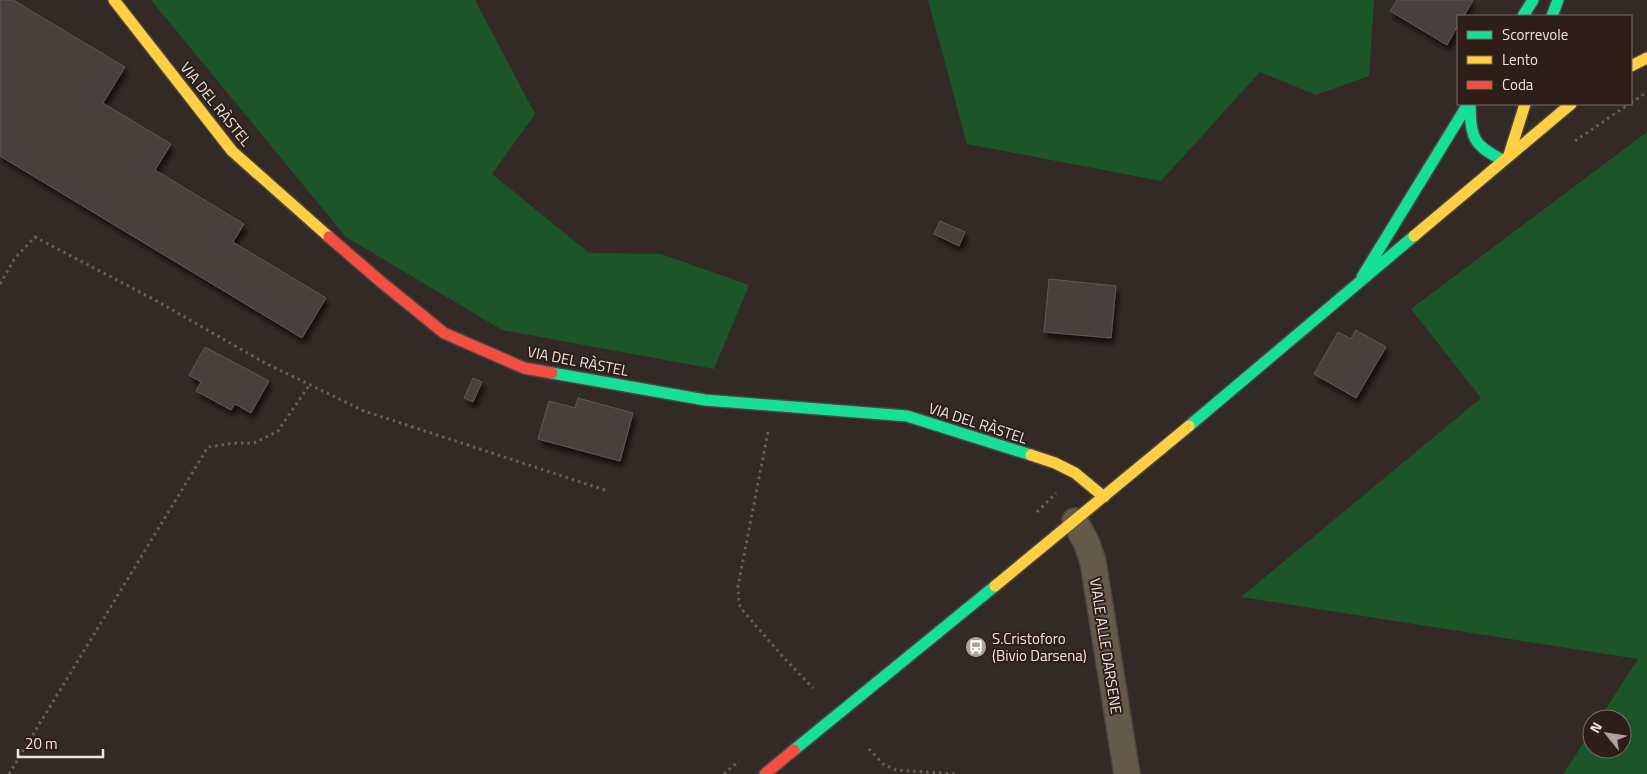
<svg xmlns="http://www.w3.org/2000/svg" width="1647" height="774" viewBox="0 0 1647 774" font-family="'Titillium Web',sans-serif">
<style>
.green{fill:#1b5528}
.building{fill:#47403c;stroke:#605854;filter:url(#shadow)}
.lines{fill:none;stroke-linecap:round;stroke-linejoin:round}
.street-casing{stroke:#4c4541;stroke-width:28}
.fast-casing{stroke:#4c4541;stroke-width:14}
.slow-casing{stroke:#4c4541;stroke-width:14}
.jam-casing{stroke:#4c4541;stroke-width:14}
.path{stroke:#686055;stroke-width:3;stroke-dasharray:2.5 4;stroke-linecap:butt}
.street{stroke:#655a4a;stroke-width:25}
.fast{stroke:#16e098;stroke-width:11}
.slow{stroke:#ffcf43;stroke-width:11}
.jam{stroke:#f24e42;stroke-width:11}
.labels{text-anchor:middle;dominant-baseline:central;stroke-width:4;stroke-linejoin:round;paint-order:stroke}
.street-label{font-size:15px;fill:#efe4df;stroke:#2e1e17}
.poi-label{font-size:15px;fill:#efe4df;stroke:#2e1e17;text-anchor:start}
</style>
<defs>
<filter id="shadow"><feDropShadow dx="3" dy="5.5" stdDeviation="2.5" flood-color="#0009"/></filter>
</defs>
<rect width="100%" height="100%" fill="#332a26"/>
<path class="green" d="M151,0H475L535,114L492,174L589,253L661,254L749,285L714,369L502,330L346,237Z
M928,0H1374L1369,76L1316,95L1260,72L1161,181L967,144Z
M1647,132V774H1563L1592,730V749H1622V719H1599L1638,659L1241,597L1481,398L1411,309Z"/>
<path class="building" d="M0,0H13L125,67L103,103L171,144L155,170L244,224L233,242L326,298L302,338L0,156Z
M1397,0H1473L1464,16H1458V25L1447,45L1390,11Z
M940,221L965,232L959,246L934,234Z
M1049,279L1116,286L1111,338L1044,332Z
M1356,330L1386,347L1356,398L1314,374L1338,332L1351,339Z
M205,347L269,381L251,413L235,404L231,410L196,391L201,382L189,375Z
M473,378L482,382L473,402L464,398Z
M578,398L633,413L620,461L538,439L549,401L575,408Z"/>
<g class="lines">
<g class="street-casing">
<path id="street" d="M1075,521L1087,544L1093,562L1127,774"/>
</g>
<g class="fast-casing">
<path id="fast" d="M1523,16L1533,0
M1552,16L1558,0
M1470,104C1471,137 1472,145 1503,160
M1362,277L1468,104
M552,373L705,400L907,416L1031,455
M1189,426L1414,236
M794,750L995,586"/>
</g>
<g class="slow-casing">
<path id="slow" d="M114,0L232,151L329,237
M1631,66L1647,58
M1509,155L1525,104
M1414,236L1571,104
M1031,455L1055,463L1075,473L1104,497
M995,586L1189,426"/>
</g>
<g class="jam-casing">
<path id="jam" d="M329,237L380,281L444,333L524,368L552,373
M765,774L794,750"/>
</g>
<path class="path" d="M1631,103L1647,92
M1575,141L1629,104
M0,284L15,258L35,237L155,300L265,363L364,411L608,491
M768,432L738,586L739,604L744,612L784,658L813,688
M1037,512L1056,493
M869,749L883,764L896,770L957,774
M9,774L208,447L234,443H254L278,431L310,384
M724,774L739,761"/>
<use href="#street" class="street"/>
<use href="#fast" class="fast"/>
<use href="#slow" class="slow"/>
<use href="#jam" class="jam"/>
</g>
<defs>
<g id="bus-disc" transform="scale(1.125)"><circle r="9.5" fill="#ada39e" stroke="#2e1e17"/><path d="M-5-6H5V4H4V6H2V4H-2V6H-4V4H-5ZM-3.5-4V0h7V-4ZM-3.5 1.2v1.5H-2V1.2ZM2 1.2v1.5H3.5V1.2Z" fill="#fff"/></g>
</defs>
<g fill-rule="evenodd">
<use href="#bus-disc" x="976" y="647"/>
</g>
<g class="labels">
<g class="street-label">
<text transform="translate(216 104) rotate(51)">VIA DEL RÀSTEL</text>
<text transform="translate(578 361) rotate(11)">VIA DEL RÀSTEL</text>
<text transform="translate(978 423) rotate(18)">VIA DEL RÀSTEL</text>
<text transform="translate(1106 646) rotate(81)">VIALE ALLE DARSENE</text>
</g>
<g class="poi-label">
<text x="992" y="638">S.Cristoforo<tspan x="992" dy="17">(Bivio Darsena)</tspan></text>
</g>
</g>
<rect x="1457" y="15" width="175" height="90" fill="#2e1e17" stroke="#7b6d67"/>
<rect x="1467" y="31" width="25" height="8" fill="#16e098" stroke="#7b6d67"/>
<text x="1502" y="40" font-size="15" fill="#efe4df">Scorrevole</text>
<rect x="1467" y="56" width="25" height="8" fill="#ffcf43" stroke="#7b6d67"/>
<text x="1502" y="65" font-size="15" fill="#efe4df">Lento</text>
<rect x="1467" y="81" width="25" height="8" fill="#f24e42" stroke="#7b6d67"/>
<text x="1502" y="90" font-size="15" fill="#efe4df">Coda</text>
<g transform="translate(1607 734) rotate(300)"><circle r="24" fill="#2e1e17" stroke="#7b6d67"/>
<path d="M0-4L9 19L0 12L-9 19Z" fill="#ada39e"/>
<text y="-8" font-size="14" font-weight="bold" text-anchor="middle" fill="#efe4df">N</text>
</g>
<path d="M18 749v8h85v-8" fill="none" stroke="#efe4df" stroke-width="2.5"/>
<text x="25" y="749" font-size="15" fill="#efe4df" stroke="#2e1e17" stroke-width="4" paint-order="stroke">20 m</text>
</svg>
